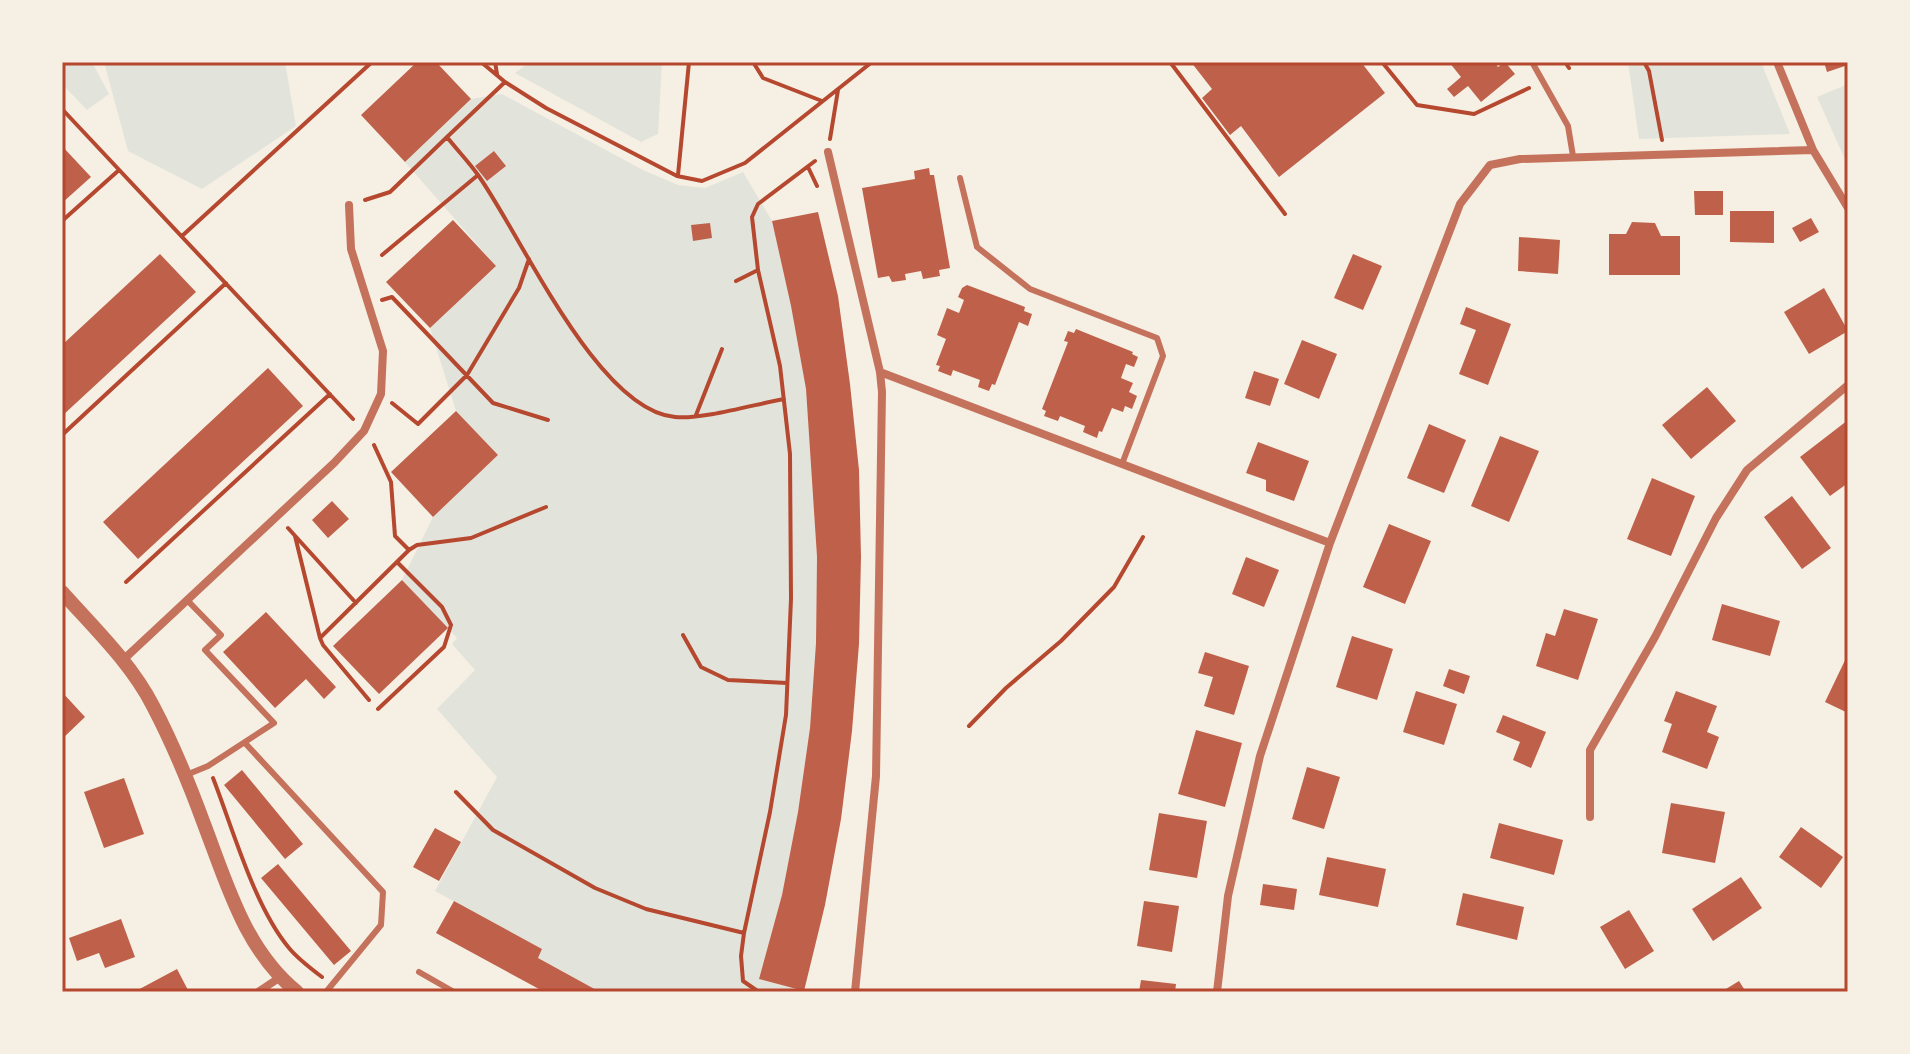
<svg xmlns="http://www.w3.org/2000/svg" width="1910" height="1054" viewBox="0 0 1910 1054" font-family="Barlow,sans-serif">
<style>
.green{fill:#e2e4dc}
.building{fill:#bf614a}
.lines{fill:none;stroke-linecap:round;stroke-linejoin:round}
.path{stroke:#b5482f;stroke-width:4}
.service{stroke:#c5725c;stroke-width:6}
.minor{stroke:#c5725c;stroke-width:8}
.tertiary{stroke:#c5725c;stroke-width:14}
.neatline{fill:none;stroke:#b5482f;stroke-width:3}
</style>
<rect width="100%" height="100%" fill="#f6efe4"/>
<path class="green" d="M62,62H92L109,94L87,110L62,84Z
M104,62H285L296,126L202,189L128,151Z
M530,62H662L658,134L641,142L515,73Z
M1628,62H1761L1790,134L1639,139Z
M1848,84V166L1817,97Z
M502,94L643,170L678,185L705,188L743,172L772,221L791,306L806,389L817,557L816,643L810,728L798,812L782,895L759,978L805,992H600L538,958L542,949L435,891L497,777L437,709L475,670L452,644L457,638L402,580L433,517L498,455L456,411L430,328L496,266L405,162L471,99Z"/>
<path class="building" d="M417,62H436L471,99L405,162L361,115Z
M1191,62H1361L1385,93L1279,177L1241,126L1230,135L1202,98L1212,89Z
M1449,62H1494L1498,67L1505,62L1515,74L1481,102L1468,86L1454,97L1447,89L1461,77Z
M1824,62H1848V65L1827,72Z
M62,146L91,177L62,203Z
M494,151L506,166L487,181L475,166Z
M929,168L930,175H934L950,268L939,270L940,276L923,279L921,271L905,274L906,280L892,282L889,276L878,278L862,188L915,179L914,171Z
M1694,191H1723V215H1695Z
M1730,211H1774V243L1730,242Z
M818,212L838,296L850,384L859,470L861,557L859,644L852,731L841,819L825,905L804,991L759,979L782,895L798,812L810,728L816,643L817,557L806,389L791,306L772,221Z
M1811,218L1819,232L1800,242L1792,228Z
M453,220L496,266L430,328L386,282Z
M1632,222L1655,223L1661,236H1680V275H1609V234H1626Z
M710,223L712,238L693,241L691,225Z
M1519,237L1560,240L1558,274L1518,271Z
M160,254L196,292L62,416V345Z
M1353,254L1382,266L1363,310L1334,298Z
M967,285L1025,307L1024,311L1032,314L1028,326L1019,322L995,385L992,384L989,391L978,387L980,380L953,370L951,376L938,371L940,366L936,365L946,339L937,335L947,308L959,313L964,300L958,297L962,288Z
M1824,288L1848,331L1809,354L1784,312Z
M1466,307L1511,324L1488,385L1459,374L1476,330L1460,324Z
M1076,329L1133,352L1132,354L1138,357L1134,367L1126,364L1121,378L1133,383L1129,392L1137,396L1132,409L1125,406L1123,412L1112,408L1102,432L1099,431L1097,438L1083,432L1085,426L1060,416L1058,421L1044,416L1046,411L1042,409L1068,342L1064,341L1068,331L1074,333Z
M1302,340L1337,354L1319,399L1284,384Z
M268,368L303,406L138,559L103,522Z
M1254,371L1279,379L1270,406L1245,398Z
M1707,387L1736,421L1691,459L1662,425Z
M456,411L498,455L433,517L391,472Z
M1848,420V483L1830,496L1800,457Z
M1429,424L1466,440L1444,493L1407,478Z
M1500,436L1539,451L1509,522L1471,506Z
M1258,442L1309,461L1294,501L1266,491V480L1246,473Z
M1652,478L1695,496L1671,556L1627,539Z
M1792,496L1831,548L1802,569L1764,517Z
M332,501L349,519L328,538L312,520Z
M1389,524L1431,541L1405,604L1363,587Z
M1246,557L1279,570L1264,607L1232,594Z
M402,580L448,628L379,694L333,646Z
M1722,604L1780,621L1770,656L1712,640Z
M1564,609L1598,619L1578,680L1536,666L1546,633L1555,636Z
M266,612L336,687L324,699L306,679L275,708L223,652Z
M1352,636L1393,649L1377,700L1336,687Z
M1205,652L1249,666L1234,715L1204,706L1213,677L1198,673Z
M1848,654V713L1825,702Z
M1449,669L1470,676L1464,694L1443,686Z
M1416,691L1457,704L1444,745L1403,732Z
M1676,691L1717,706L1707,732L1719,737L1707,769L1662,752L1672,724L1664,721Z
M62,692L85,717L62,739Z
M1503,715L1546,732L1531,768L1513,760L1520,742L1496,732Z
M1196,730L1242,743L1225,807L1178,794Z
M1307,767L1340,777L1324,829L1292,819Z
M242,770L303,844L285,859L224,785Z
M124,778L144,834L104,848L84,792Z
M1671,803L1725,812L1715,863L1662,853Z
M1159,813L1207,821L1197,878L1149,870Z
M1499,823L1563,840L1554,875L1490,858Z
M1801,827L1843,857L1821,888L1779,857Z
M435,828L461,842L439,881L413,867Z
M1327,857L1386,869L1378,907L1319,895Z
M278,864L351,951L334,965L261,878Z
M1741,877L1762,908L1713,941L1692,909Z
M1263,884L1297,889L1294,910L1260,905Z
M1463,893L1524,907L1517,940L1456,925Z
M454,901L542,949L538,958L600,992H537L539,989L436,933Z
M1144,901L1179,906L1172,952L1137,946Z
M1629,910L1654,951L1625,969L1600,927Z
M121,919L135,957L105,968L99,953L77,961L69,938Z
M177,969L189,992H134Z
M1141,980L1176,984L1175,992H1139Z
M1739,981L1746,992H1721Z"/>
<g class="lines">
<path class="path" d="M481,62L505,82L546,108L677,176L702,181L745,163L872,62
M495,62L497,74
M753,62L763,78L822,101
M1170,62L1285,214
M1382,62L1417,105L1474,114L1529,88
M1565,62L1569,68
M1644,62L1649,71L1662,140
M505,82L447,137C457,150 469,162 478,175C521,235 597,410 675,417C701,420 756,404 784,399
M62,109L353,419
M830,139L838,90
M808,167L817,186
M678,175L689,62
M365,200L390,192L447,137
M62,221L119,170
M182,236L372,62
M382,255L478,175
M736,281L758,270
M382,300L392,297L493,403L548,420
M392,403L418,424L467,375L519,288L529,259
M696,415L722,349
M62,435L226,283
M374,445L391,482L395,536L409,550L417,545L471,538L546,507
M288,528L356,603
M295,536L320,638L409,550
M126,582L330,394
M683,635L701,667L728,680L787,683
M320,638L323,645L369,700
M378,709L444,647L451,625L442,607L397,562
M969,726L1006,688L1061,641L1114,587L1143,537
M213,778C233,829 254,906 289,948C298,959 310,968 322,977
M456,792L493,830L595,888L646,909L744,933
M759,992L743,981L741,956L744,933L770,812L786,715L791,599L790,454L780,366L758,270L752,217L758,204L815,161"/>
<path class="service" d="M1532,62L1568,126L1573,156
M960,178L977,247L1030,289L1157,338L1163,356L1122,464
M245,743L383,892L381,925L326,992
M186,775L208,766L274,723L205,650L221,635L187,600
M419,972L454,992"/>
<path class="minor" d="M1777,62L1813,150L1848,208
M828,152L880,372L882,392L876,776L855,992
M880,372L1330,543
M123,660L334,463L364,431L381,394L383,351L351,249L349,205
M1590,817V750L1655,637L1716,518L1747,470L1848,385
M258,992L279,978
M1217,992L1228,896L1260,756L1330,543L1460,204L1490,165L1520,159L1813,150"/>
<path class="tertiary" d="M62,592C94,628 131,663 153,706C173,744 189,783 204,824C227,884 245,950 297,992"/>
</g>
<rect width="1910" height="1054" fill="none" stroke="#f6efe4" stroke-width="128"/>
<rect x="64" y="64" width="1782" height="926" class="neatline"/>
</svg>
